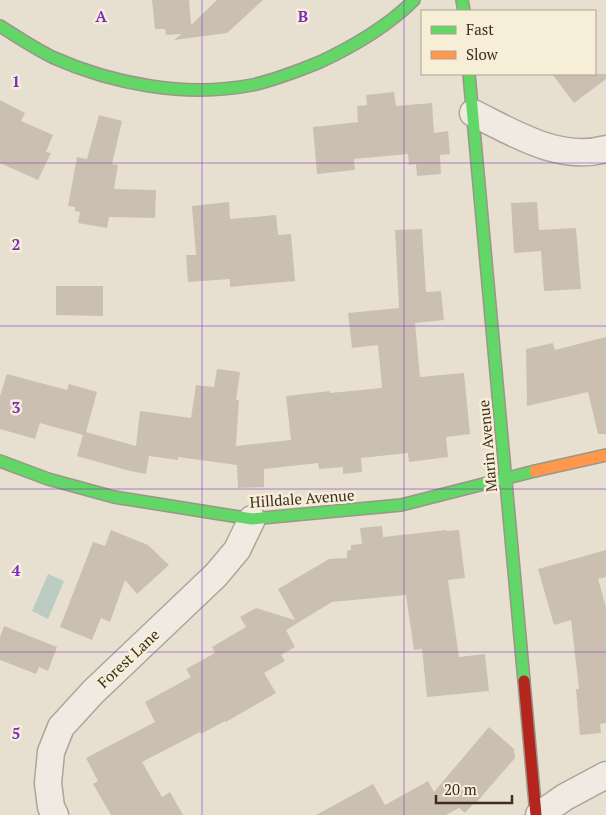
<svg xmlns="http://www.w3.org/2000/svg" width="606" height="815" viewBox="0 0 606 815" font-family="'PT Serif',serif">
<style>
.water{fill:#bcccc2}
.building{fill:#cbbfb2}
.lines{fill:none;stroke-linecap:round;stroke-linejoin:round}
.street-casing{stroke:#ada599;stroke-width:29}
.fast-casing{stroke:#9c958a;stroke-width:14}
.slow-casing{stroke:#9c958a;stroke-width:14}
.jam-casing{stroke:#9c958a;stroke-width:14}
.street{stroke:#efebe3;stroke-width:26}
.fast{stroke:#63d668;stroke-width:11}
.slow{stroke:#ff974d;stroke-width:11}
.jam{stroke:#b3261e;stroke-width:11}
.grid{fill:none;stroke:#7b2cbf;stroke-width:1;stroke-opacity:0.55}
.labels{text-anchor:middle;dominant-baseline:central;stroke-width:5;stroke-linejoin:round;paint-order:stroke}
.street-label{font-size:15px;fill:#3d2e20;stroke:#f7eed8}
.grid-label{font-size:16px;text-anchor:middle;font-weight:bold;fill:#7b2cbf;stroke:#f7eed8;stroke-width:5;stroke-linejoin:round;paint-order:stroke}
</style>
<rect width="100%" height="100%" fill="#e7e0d1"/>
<path class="water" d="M48,574L64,581L48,619L32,611Z"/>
<path class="building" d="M152,0H189L191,25L217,0H263L227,33L174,40L181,34L166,35L165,29H155Z
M552,74H606V79L574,103Z
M394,92L396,106L432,103L434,133L448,131L450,154L440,155L441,174L417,176L416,164L409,165L408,154L354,159L355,170L317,174L313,127L358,122L357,106L367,105L366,95Z
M0,100L25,113L21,121L53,135L46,152L51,153L38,180L0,163Z
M99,115L122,121L112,164L118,165L114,189L156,190L155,218L109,217L107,228L78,223L80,212L75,211V207L68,206L77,157L87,159Z
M229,202L230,219L276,215L278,235L291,234L295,281L230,287V279L188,282L186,255H196L192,206Z
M537,202L539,230L576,228L581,289L544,291L541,251L514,253L511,203Z
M422,229L426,292L441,291L444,320L415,323L420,377L464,373L470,434L446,437L448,457L409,462L408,453L361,458L362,472L343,474V467L319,469L318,463L264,469V487L238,488L237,465L178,457V460L149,456L146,474L130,471L77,456L83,435L40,423L35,439L0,429V396L7,374L67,390L69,384L97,392L86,432L136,446L140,411L191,418L196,385L214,387L217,369L240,372L236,400H239L236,446L291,440L286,396L330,391V393L382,388L378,345L352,348L348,313L399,308L395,230Z
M56,286H103V316L56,315Z
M606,337V434H598L588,392L527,406L526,349L553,343L555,350Z
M382,526L383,537L446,530V531L459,530L465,578L448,580L459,657L485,654L489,691L427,697L422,649L414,650L406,595L332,602L286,630L295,647L281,655L285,661L264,673L276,693L226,722L225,721L201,734L200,732L142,762L162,797L170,792L183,815H111L93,784L98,781L86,758L155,722L145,702L191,677L186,669L215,653L212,647L246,627L240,617L256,608L295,620L278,589L329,559L347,558V551L351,550V545L362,544L360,528Z
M111,530L148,545L169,565L137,594L125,580L110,622L101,618L92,640L60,627L93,542L105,546Z
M606,550V577L598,579L606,607V723L600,724L601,733L580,735L576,689H579L571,620L554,625L538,569Z
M4,626L57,647L48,671L39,667L36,674L0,660V637Z
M489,727L514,749L515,758L476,803L475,802L465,813L459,808L446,815H316L373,784L385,805L428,781L434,792Z"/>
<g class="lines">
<g class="street-casing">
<path id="street" d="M473,113C514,133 559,162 606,149
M55,815L51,807L48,783L51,752L61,727L93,692L216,575L237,550L252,519
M539,815L565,797L606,775"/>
</g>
<g class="fast-casing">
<path id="fast" d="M462,0L464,11
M0,26C17,37 34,48 52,57C112,84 186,98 252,85C275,80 298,71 320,62C354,46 387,27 414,0
M469,74L524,681
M0,461L48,479L114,497L252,519L401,505L535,471"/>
</g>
<g class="slow-casing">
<path id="slow" d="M535,471L606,455"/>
</g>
<g class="jam-casing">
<path id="jam" d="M524,681L536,815"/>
</g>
<use href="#street" class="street"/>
<use href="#fast" class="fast"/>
<use href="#slow" class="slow"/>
<use href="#jam" class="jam"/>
</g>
<path class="grid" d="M202,0V815M404,0V815M0,163H606M0,326H606M0,489H606M0,652H606"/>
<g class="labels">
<g class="street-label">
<text transform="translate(487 446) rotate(-95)">Marin Avenue</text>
<text transform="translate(302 498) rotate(-4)">Hilldale Avenue</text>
<text transform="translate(128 658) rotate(-43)">Forest Lane</text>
</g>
</g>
<g class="grid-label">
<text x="101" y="22">A</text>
<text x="303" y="22">B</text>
<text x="16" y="87">1</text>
<text x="16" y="250">2</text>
<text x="16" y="413">3</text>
<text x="16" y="576">4</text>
<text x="16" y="739">5</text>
</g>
<rect x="421" y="10" width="175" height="65" fill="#f7eed8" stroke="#ada18e"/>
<rect x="431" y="26" width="25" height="8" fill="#63d668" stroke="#ada18e"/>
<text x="466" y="35" font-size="15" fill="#3d2e20">Fast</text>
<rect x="431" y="51" width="25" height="8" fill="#ff974d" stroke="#ada18e"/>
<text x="466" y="60" font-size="15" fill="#3d2e20">Slow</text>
<path d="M436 795v8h76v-8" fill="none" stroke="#3d2e20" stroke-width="2.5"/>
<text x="444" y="795" font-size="15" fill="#3d2e20" stroke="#f7eed8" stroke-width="4" paint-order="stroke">20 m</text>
</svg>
